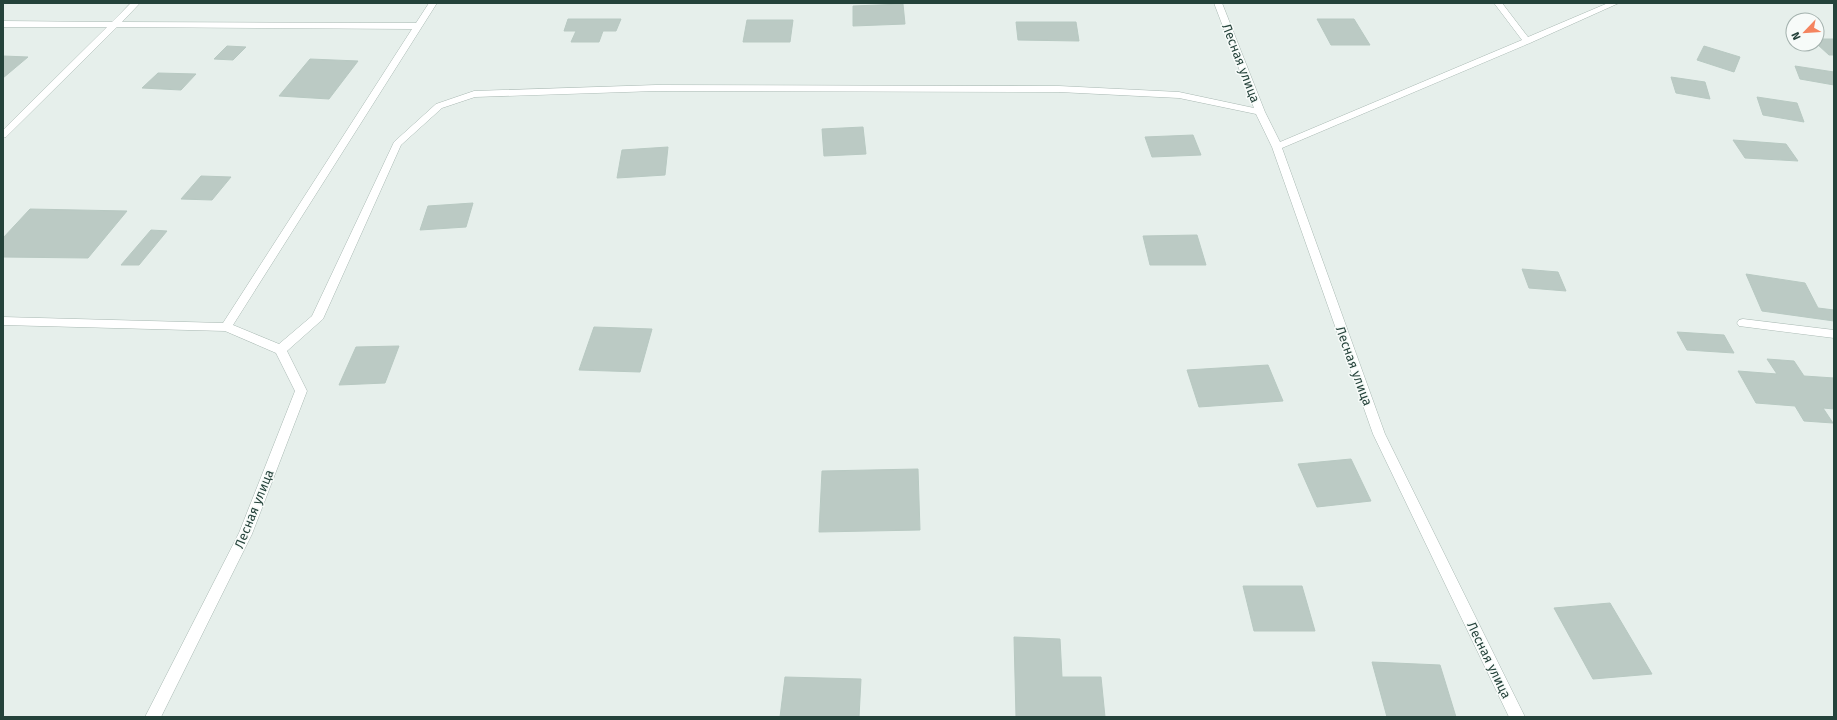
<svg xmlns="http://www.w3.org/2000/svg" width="1837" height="720" viewBox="0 0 1837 720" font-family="'Fira Sans',sans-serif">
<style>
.building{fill:#bbcac4;stroke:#b8c9c2}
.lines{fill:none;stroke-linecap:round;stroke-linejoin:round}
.minor-casing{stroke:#a8b8b2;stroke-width:1}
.minor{fill:#fff;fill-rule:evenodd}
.labels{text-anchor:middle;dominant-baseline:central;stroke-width:3;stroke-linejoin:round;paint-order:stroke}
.street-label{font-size:13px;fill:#24423a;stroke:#f7fbf9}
</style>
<rect width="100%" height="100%" fill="#e6efeb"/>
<path class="building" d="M903,4L905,24L853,26V6Z
M568,19H621L616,31H603L599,42H571L576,31H564Z
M1317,19H1354L1370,45H1331Z
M747,20H793L790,42H743Z
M1016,22H1076L1079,41L1018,40Z
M1817,39H1834V55H1829L1817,44Z
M227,46L246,47L233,60L214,59Z
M1704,46L1740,57L1734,72L1697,60Z
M3,56L28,57L3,78Z
M310,59L358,61L329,99L279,96Z
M1795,66L1834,72V85L1800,79Z
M158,73L196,74L181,90L142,88Z
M1671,77L1705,82L1710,99L1676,93Z
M1757,97L1797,103L1804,122L1763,115Z
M863,127L866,154L824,156L822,129Z
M1193,135L1201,155L1152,157L1145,137Z
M1733,140L1786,144L1798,161L1745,158Z
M668,147L665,175L617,178L622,150Z
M201,176L231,177L212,200L181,199Z
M473,203L466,227L420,230L428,206Z
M30,209L127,211L88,258L3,257V238Z
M151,230L167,231L139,265H121Z
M1197,235L1206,265H1150L1143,236Z
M1522,269L1558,272L1566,291L1529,288Z
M1746,274L1805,283L1818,308L1834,310V321L1762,311Z
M594,327L652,329L640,372L579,370Z
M1677,332L1724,335L1734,353L1687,350Z
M399,346L385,383L339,385L356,347Z
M1767,359L1794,361L1804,376L1834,378V409L1823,408L1833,423L1804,421L1795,406L1756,403L1738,371L1777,374Z
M1268,365L1283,401L1199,407L1187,370Z
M1351,459L1371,501L1317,507L1298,464Z
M918,469L920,530L819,532L822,471Z
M1243,586H1302L1315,631H1254Z
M1610,603L1652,674L1593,679L1554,608Z
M1014,637L1060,639L1062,677H1101L1105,717H1016Z
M1372,662L1440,665L1456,717H1387Z
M785,677L861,679L859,717H780Z"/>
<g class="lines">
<g class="minor-casing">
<path id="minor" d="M131,3H140L122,22L416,23L429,3H437L233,325L279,344L312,316L394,142L436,104L474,91L656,85L1059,86L1179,92L1254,108L1214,3H1222L1265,112L1280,142L1522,40L1494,3H1502L1528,37L1608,3H1619L1530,43L1282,148L1385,434L1525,717H1509L1373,434L1272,147L1256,114L1179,98L1059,92L656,91L475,97L442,108L401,145L323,319L287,351L307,391L252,534L161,717H145L239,533L295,391L276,353L225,331L3,325V317L223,323L412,29L117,27L6,137L3,138V130L107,27H3V21L112,22Z
M1743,319L1834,330V338L1739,326L1737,323L1739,320Z"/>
</g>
<use href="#minor" class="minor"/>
</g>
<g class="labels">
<g class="street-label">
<text transform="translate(1241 63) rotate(69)">Лесная улица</text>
<text transform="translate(1354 366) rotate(70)">Лесная улица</text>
<text transform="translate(254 509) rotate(-68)">Лесная улица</text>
<text transform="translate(1489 660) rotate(64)">Лесная улица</text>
</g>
</g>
<rect width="1837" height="720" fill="none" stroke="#24423a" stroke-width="8"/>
<g transform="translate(1805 32) rotate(245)"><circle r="19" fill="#f7fbf9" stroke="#a3b1ad"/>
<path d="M0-3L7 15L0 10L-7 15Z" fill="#f4845f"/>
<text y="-6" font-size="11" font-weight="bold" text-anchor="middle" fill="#24423a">N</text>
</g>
</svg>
